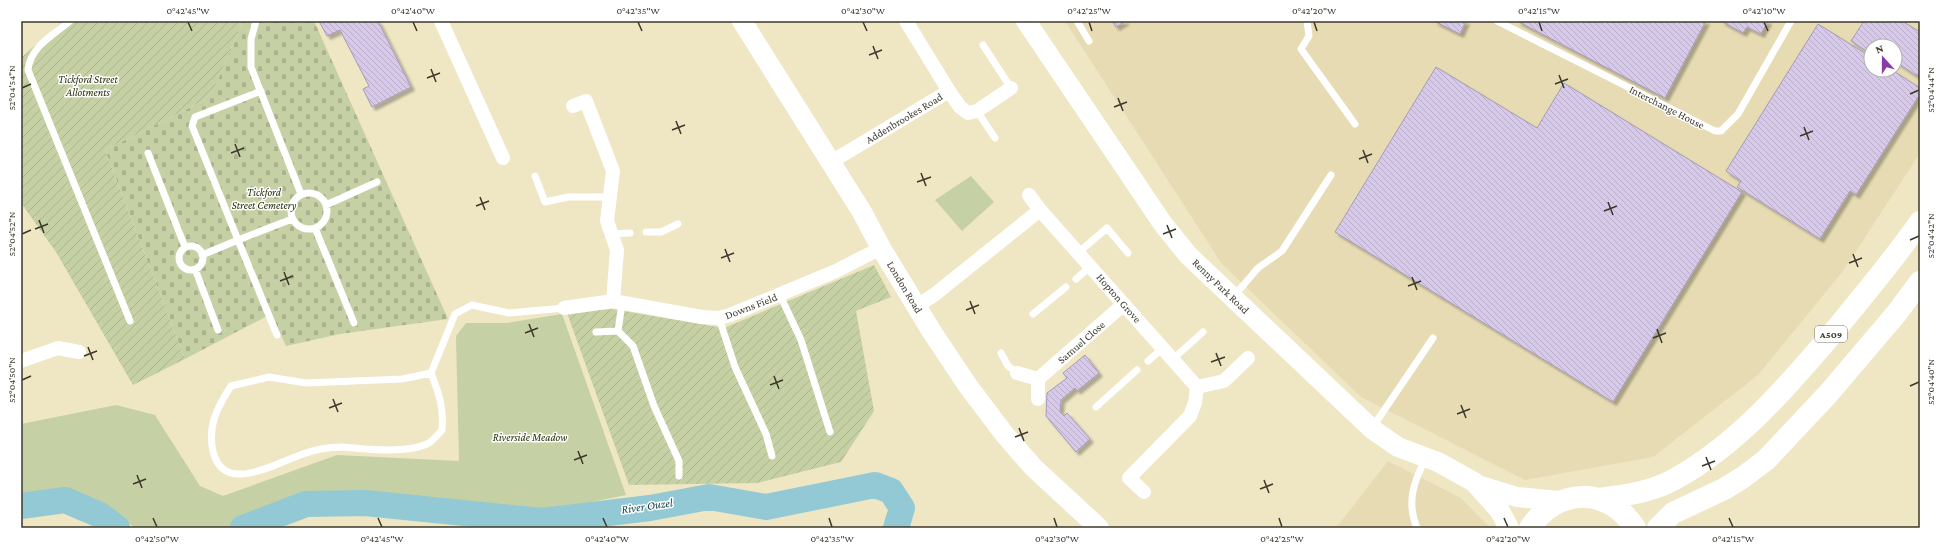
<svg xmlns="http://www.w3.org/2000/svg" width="1941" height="549" viewBox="0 0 1941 549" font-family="'Crimson Pro',serif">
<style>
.built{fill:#e6dbb2;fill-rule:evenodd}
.cemetery{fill:url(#cemetery-stones)}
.park{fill:#c6d0a5}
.garden{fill:url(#garden-furrows)}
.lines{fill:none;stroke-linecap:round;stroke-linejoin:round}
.river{stroke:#92c9d5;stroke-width:26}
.building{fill:url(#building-back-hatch);stroke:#a79ab8;filter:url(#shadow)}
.lane{stroke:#fff;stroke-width:7}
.street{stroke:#fff;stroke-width:14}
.secondary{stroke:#fff;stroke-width:20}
.highway{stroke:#fff;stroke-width:22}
.ticks{fill:none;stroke:#3c382b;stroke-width:1.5}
.labels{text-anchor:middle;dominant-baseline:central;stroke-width:3;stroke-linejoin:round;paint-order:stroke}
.shield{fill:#fff;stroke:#76746b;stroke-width:1}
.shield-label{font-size:10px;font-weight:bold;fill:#3c382b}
.park-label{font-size:11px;font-style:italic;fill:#272d0a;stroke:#fff}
.street-label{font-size:11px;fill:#3c382b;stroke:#fff}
.water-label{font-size:12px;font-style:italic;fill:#174851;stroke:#fff}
.neatline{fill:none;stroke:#3c382b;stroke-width:1.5}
.ticks-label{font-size:10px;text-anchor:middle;fill:#3c382b}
</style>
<defs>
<pattern id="cemetery-stones" width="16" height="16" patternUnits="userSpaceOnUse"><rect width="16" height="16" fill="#c6d0a5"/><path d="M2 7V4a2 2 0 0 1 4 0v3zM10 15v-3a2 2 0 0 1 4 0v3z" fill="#abb38e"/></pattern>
<pattern id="garden-furrows" width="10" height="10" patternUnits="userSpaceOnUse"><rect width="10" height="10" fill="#c6d0a5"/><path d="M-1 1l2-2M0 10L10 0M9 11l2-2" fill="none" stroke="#abb38e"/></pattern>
<pattern id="building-back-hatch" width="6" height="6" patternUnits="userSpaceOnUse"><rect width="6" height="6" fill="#d6c9e9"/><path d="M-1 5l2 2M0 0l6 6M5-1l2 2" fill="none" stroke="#b9adc8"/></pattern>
<filter id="shadow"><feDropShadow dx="3.5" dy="3.5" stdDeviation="1" flood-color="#0004"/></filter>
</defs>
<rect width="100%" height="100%" fill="#efe6c4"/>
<path class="built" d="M1065,21H1920V153L1843,271L1758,375L1653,457L1525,480L1361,397L1222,264ZM1871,46H1895V70H1871Z
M1388,461L1461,498L1490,528H1336Z"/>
<path class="cemetery" d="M243,21H314L448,319L340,334L286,346L271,314L185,359L105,150L203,101L214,89Z"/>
<path class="park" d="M971,176L994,202L962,231L935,200Z
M562,314L626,495L547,511L465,501L313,494L246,518L230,528H136L83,495H21V424L116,405L155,415L200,486L223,496L337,455L459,461L456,336L466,323H507Z"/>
<path class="garden" d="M63,21H243L214,89L203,101L105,150L185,359L133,385L56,252L21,203V58Z
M874,265L891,297L856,311L874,411L841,462L757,483L629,485L567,313L612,309L724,328Z"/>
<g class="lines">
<path class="river" d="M21,506L65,500L100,515L117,528
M243,528L306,504L365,503L542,521L650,508L709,497L766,507L875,485L891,491L902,508L896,528"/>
</g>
<path class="building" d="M319,21H378L411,87L372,107L363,89L369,86L340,30L327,36Z
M1112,21H1126L1116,27Z
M1434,21H1466L1460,34Z
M1517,21H1706L1665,98Z
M1721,21H1768L1761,34L1747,27L1743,33Z
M1864,21H1902L1920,32V71L1917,76L1896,62L1895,63V46H1871V54L1851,41Z
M1818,24L1871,57V70H1892L1920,88V94L1856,195L1850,191L1820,239L1737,187L1741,181L1726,171Z
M1436,67L1537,128L1564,83L1742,192L1613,402L1335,232Z
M1085,355L1099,373L1077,391L1075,388L1061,400L1060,411L1064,416L1067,413L1090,439L1076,452L1046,416L1047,393L1067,378L1063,373Z"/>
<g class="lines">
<path class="lane" d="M70,21C53,35 30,47 28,70L130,321
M256,21L251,39V67L301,194
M1077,21L1089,41
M1307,21L1309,36L1301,49L1355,124
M1497,21L1715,131H1721L1738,114L1791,21
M983,45L1011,88
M261,91L195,117L192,126L238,240L292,219
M977,111L995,138
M148,153L185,247
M535,176L545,202L568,197H609
M291 211a18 18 0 1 1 36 0a18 18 0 1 1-36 0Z
M326,205L377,182
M315,228L354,323
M646,232H661L678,224
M611,234L630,233
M179 258a12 12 0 1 1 24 0a12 12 0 1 1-24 0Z
M1079,252L1107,228L1128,253
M202,255L238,240L277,335
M195,269L218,330
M1076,279L1091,266
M780,295L801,340L830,432
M1234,296L1258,268L1282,251L1331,175
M1033,314L1066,287
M719,318L735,367L766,434L772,456
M618,331L622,303
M596,332L618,331L633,346L654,406L679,461V476
M1001,353L1008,366L1017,373
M1173,359L1203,332
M1148,361L1163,348
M431,373L402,379L306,383L269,377L231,386C218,406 207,426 213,451C223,496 276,463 303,454C314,450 330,447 342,447C366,449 404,454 427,444C432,442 438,434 442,430C444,407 439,394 431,373L455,314L472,305L509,313L564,308
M1096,407L1137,370
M1372,428L1433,338
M1417,528C1406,502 1414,481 1426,458"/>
<path class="street" d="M441,21L503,158
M949,91L960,107L968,113L977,111L1011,88
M573,106L586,101L613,171L607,221L617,250L613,301
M831,162L949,91L906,21
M1029,195L1040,210
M917,306L934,295L1040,210L1197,387L1195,403L1190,416L1129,478L1144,492
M564,308L613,301L702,317L719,318L730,315L836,271L881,248
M21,361L58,348L79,352
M1017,373L1038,379L1124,304
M1038,379V399
M1197,387L1224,381L1248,358"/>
<path class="secondary" d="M742,21L862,212L881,248L932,332L968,386L1005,435L1034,468L1099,528
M1026,21L1163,224L1188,255L1372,429L1398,447L1438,462L1474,482L1500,511L1509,528
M1478,485L1517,497L1559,501"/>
<path class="highway" d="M1600,499C1626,495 1652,492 1675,479C1738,444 1786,388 1832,334C1862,297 1893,261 1920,222
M1530,528C1557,487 1608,486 1635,528
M1658,528L1673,513L1724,489L1742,478L1766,460L1828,394L1896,314L1920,282"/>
</g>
<path class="ticks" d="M188,22L192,31M413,22L417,31M638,22L642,31M863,22L867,31M1089,22L1092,31M1314,22L1317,31M1539,22L1542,31M1764,22L1768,31M873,46L878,59M869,55L882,50M431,69L436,82M1559,75L1564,88M427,78L440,73M1555,84L1568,79M22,88L31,84M1910,94L1919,90M1118,98L1123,111M1114,107L1127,102M676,121L681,134M1804,127L1809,140M672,130L685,125M1800,136L1813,131M235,144L240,157M1363,150L1368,163M231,153L244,148M1359,159L1372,154M921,173L926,186M917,182L931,177M480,197L485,210M1608,202L1613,215M476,206L489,201M1604,211L1617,206M39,220L44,233M1167,225L1172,238M35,229L48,224M22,234L31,230M1163,234L1176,229M1910,240L1919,236M725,249L730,262M1853,254L1858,267M721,258L734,253M1849,263L1862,258M284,272L289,285M1412,277L1417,290M280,281L293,276M1408,286L1421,281M970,301L975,314M966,310L979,305M529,324L534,337M1657,329L1662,343M525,333L538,328M1653,338L1666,333M88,347L93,360M1216,353L1221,366M84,356L97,351M1211,362L1225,357M774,376L779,389M22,380L31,376M770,385L783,380M1910,386L1919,382M333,399L338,412M1461,405L1466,418M329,408L342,403M1457,414L1470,409M1019,428L1024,441M1015,437L1028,432M578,451L583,464M1706,457L1711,470M574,460L587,455M1702,466L1715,461M137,475L142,488M1264,480L1269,493M133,484L146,479M1260,489L1273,484M153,518L157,527M378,518L382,527M603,518L607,527M829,518L832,527M1054,518L1057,527M1279,518L1282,527M1504,518L1508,527M1729,518L1733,527"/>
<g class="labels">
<rect class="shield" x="1815" y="326" width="32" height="16" rx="3"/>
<g class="shield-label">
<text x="1831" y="334">A509</text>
</g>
<g class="park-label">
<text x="88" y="79">Tickford Street<tspan x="88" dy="13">Allotments</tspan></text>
<text x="264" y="192">Tickford<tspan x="264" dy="13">Street Cemetery</tspan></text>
<text x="530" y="437">Riverside Meadow</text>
</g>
<g class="street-label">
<text transform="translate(1667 107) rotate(27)">Interchange House</text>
<text transform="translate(904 118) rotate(-31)">Addenbrookes Road</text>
<text transform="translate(1221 286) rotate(44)">Renny Park Road</text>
<text transform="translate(905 287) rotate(59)">London Road</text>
<text transform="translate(1119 298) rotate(49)">Hopton Grove</text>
<text transform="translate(751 306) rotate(-21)">Downs Field</text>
<text transform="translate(1081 342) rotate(-41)">Samuel Close</text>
</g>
<g class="water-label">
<text transform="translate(647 506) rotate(-8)">River Ouzel</text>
</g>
</g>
<rect width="1941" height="549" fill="none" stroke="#ffffff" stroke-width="44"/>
<g transform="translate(1883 58) rotate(339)"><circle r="19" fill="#ffffff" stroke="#b1afaa"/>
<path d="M0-3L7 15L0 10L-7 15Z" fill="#8a3bab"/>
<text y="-6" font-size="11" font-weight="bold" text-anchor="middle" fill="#3c382b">N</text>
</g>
<rect x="22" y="22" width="1897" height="505" class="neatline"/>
<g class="ticks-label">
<text x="188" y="14">0°42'45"W</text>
<text x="413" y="14">0°42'40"W</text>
<text x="638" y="14">0°42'35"W</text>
<text x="863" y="14">0°42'30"W</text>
<text x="1089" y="14">0°42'25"W</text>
<text x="1314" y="14">0°42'20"W</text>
<text x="1539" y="14">0°42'15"W</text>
<text x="1764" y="14">0°42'10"W</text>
<text transform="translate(11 88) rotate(-90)" y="4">52°04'54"N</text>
<text transform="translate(1930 90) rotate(-90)" y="4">52°04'44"N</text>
<text transform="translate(11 234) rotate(-90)" y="4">52°04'52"N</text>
<text transform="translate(1930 236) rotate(-90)" y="4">52°04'42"N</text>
<text transform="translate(11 380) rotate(-90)" y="4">52°04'50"N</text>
<text transform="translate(1930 382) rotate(-90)" y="4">52°04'40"N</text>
<text x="157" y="542">0°42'50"W</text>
<text x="382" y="542">0°42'45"W</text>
<text x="607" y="542">0°42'40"W</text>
<text x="832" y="542">0°42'35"W</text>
<text x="1057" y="542">0°42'30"W</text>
<text x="1282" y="542">0°42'25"W</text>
<text x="1508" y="542">0°42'20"W</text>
<text x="1733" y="542">0°42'15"W</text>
</g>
</svg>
